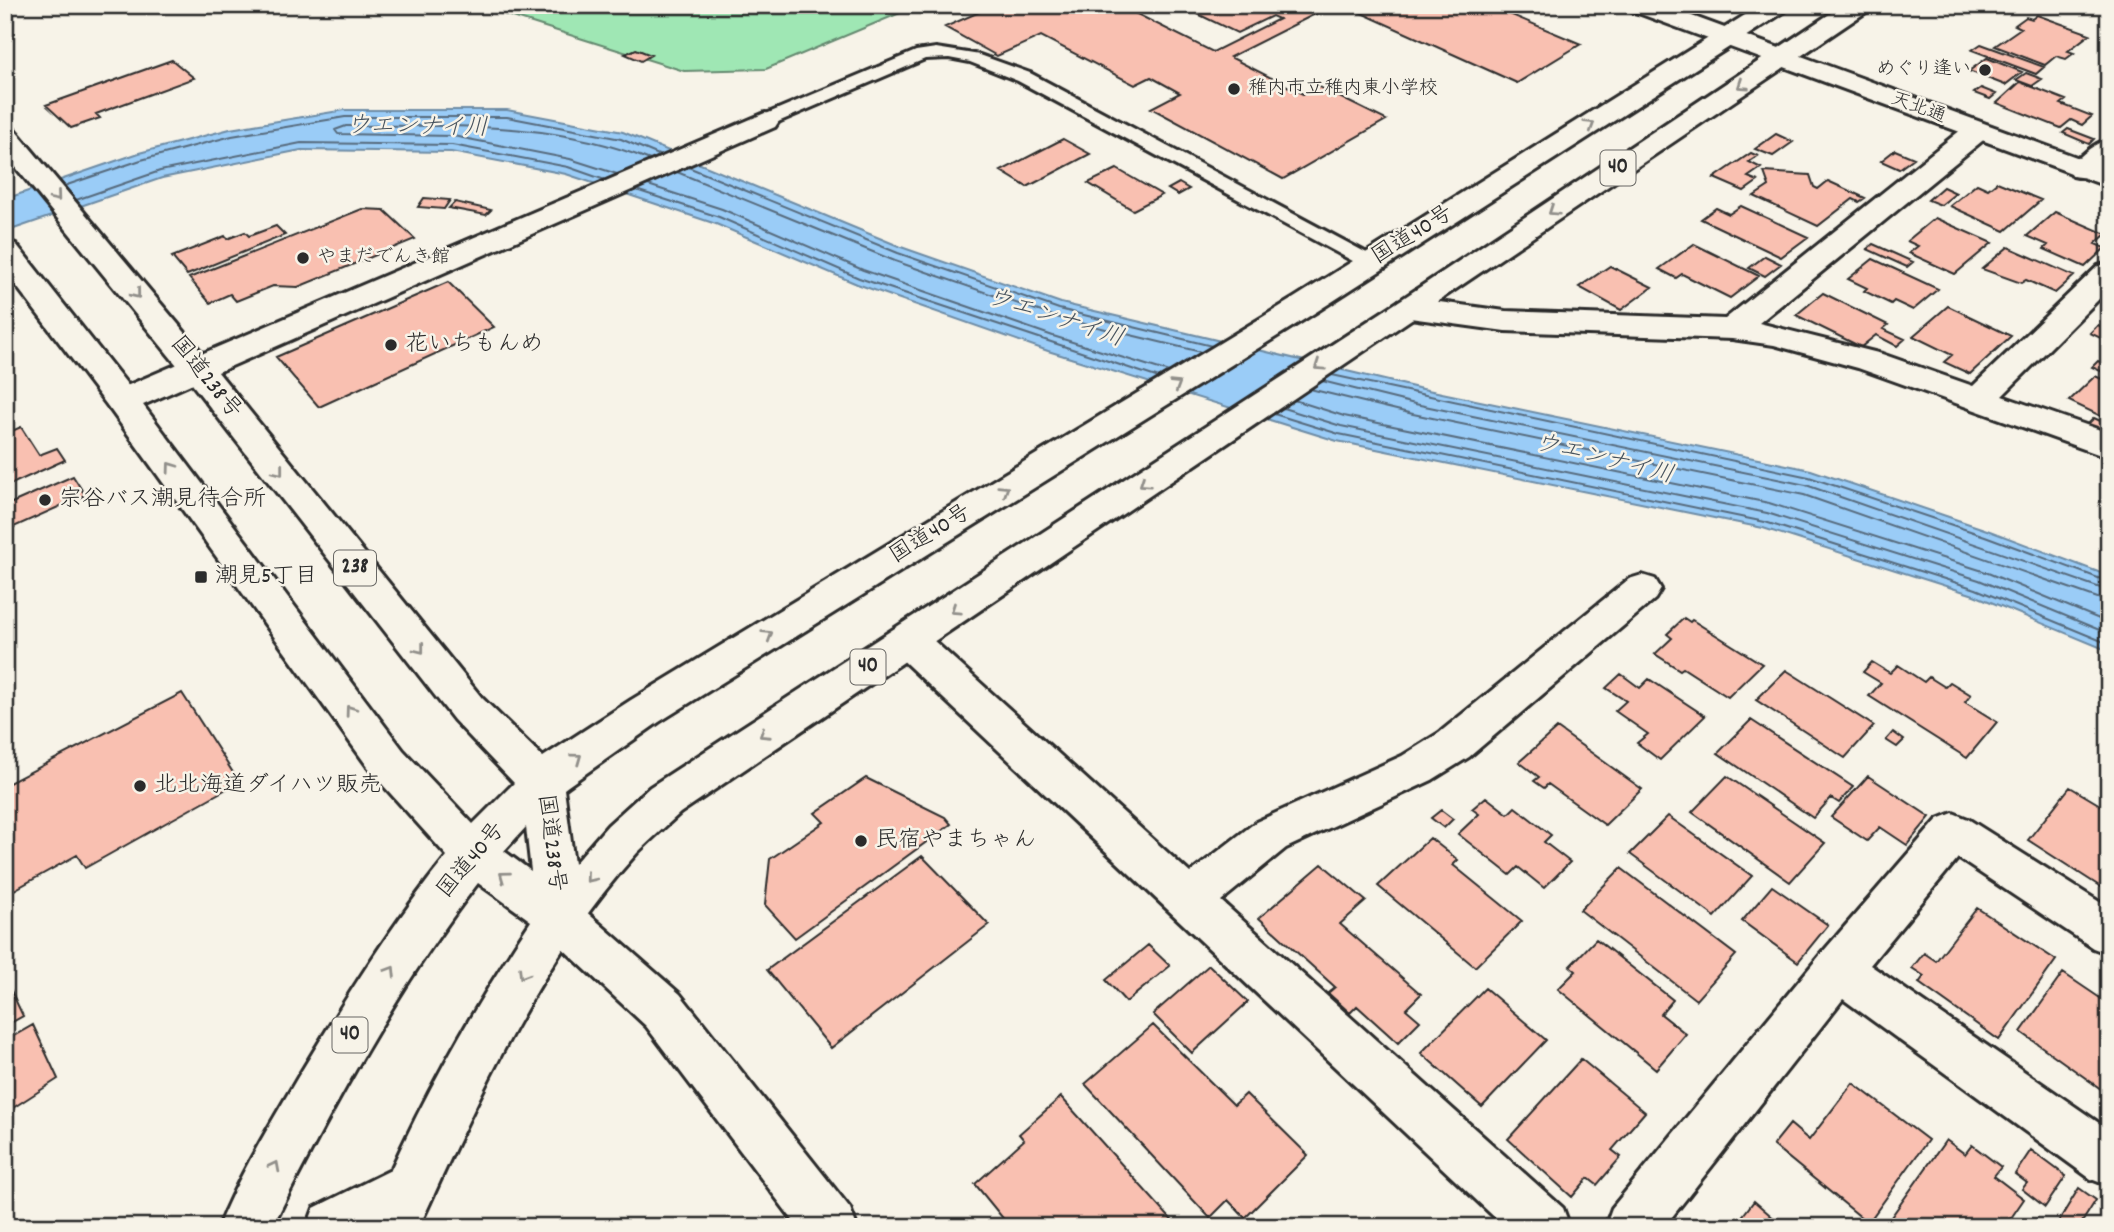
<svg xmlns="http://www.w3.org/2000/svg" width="2114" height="1232" viewBox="0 0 2114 1232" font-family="Dekko,'Klee One',sans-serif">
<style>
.green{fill:#9fe7b4;stroke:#658970;stroke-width:2}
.water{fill:#9accf7;stroke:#6e8ca5;stroke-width:2}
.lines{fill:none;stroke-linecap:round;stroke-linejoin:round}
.shore{stroke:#576b7d;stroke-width:2}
.building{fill:#f9c0b1;stroke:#2b2b2b;stroke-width:2}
.lane-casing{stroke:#2b2b2b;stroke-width:6}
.street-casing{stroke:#2b2b2b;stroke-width:6}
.secondary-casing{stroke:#2b2b2b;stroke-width:6}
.highway-casing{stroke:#2b2b2b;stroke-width:6}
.lane{fill:#f7f3e8;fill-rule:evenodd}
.street{fill:#f7f3e8;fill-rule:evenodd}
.secondary{fill:#f7f3e8;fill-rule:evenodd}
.highway{fill:#f7f3e8;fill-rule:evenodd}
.oneway{stroke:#918f8a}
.poi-dot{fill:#2b2b2b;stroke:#f7f3e8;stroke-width:2.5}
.labels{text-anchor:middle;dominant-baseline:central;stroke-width:5;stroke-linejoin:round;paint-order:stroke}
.far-poi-label{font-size:19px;fill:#2b2b2b;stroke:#f7f3e8;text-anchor:start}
.far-street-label{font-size:19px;fill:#2b2b2b;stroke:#f7f3e8}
.shield{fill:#f7f3e8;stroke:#686764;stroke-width:2}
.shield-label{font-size:21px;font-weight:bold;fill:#2b2b2b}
.street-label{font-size:23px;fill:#2b2b2b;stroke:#f7f3e8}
.poi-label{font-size:23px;fill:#2b2b2b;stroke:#f7f3e8;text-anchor:start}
.water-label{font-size:24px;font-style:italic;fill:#47535e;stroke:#f7f3e8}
</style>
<rect width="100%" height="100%" fill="#f7f3e8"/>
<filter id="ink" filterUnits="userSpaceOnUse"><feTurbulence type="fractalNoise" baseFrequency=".0143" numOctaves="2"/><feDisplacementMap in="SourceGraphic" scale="14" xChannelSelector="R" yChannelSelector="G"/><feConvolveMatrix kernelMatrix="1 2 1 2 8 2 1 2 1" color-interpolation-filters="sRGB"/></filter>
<g filter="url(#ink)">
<path class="green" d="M475,5H919L766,69L684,71Z"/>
<path class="water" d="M345,110H507L623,132L901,247L1061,303L1418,388L1811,470L1987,530L2109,576V651L1974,595L1763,528L1337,441L1048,351L857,284L716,224L566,174L451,152L301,150L162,178L5,232V199L139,153L230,129Z"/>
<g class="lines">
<path class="shore" d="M688,167L898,253L1059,309L1212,346
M677,172L895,261L1056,317L1201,352
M617,174L570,159L453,136L338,134L335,130L346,126C448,126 554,120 650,160
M648,185L722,209L863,270L1053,336L1169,372
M64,186L141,160L232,136L345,117H507L621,139L661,156
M636,190L719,217L859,278L1159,378
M76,200L160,171L301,143L452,145L568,167L605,180
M1332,375L1809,477L1985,536L2109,582
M1322,381L1415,404L1806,485L2109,591
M1310,389L1413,414L1804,495L2109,602
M1294,400L1344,416L1769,503L1983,571L2109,623
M1283,408L1341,426L1767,513L1979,580L2109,634
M1274,414L1339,434L1765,522L1976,589L2109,644"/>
</g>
<path class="building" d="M995,5H1119L1213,52L1279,19L1272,16L1237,33L1179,5H1333L1230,57L1303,94L1317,86L1386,120L1283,179L1151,108L1180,93L1151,77L1135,85L1041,36L997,56L945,27Z
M1352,5H1488L1581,44L1517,83L1348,7Z
M2037,15L2090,34L2068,51L2074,53L2066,59L2056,56L2045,65L1995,46L2021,28L2015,25L2026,17L2032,19Z
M1981,44L2044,67L2036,74L1972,50Z
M636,49L651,55L641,61L625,54Z
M1987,58L2022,72L2005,85L1969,71Z
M172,60L194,78L96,114L100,118L71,128L46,105Z
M2026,73L2042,79L2032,86L2016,80Z
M2020,82L2066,100L2061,104L2092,116L2082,125L2071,120L2061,128L1997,103Z
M1981,88L1996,94L1990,99L1974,93Z
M2068,129L2094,139L2089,144L2063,133Z
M1776,134L1793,142L1773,156L1755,149Z
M1063,139L1090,154L1027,187L1001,171Z
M1895,150L1914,158L1899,169L1881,161Z
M1751,153L1758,156L1749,162L1761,168L1748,177L1758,181L1744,191L1714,178Z
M1117,169L1162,195L1133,210L1088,183Z
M1764,172L1810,175L1814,187L1818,189L1828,181L1865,198L1859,202L1853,199L1818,226L1754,196L1769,186Z
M1997,182L2041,200L2005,231L1950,206L1977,184L1988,189Z
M1179,183L1189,189L1178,195L1168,189Z
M1943,187L1956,193L1941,205L1928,200Z
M424,198L450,200L444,209L418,207Z
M455,202L491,210L486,215L449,208Z
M1741,206L1808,237L1781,257L1701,219L1716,208L1729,214Z
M362,209L384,210L415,239L298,287L273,286L236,301L230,294L210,303L189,278Z
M2055,212L2106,234L2095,244L2105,248L2085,267L2044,249L2048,245L2027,236Z
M1935,218L1992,243L1955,274L1909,253L1918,246L1907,241Z
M276,226L285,235L187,275L172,257L225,236L227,239L245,232L249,236Z
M1694,244L1759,276L1730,298L1682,274L1676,278L1659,269Z
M1873,244L1913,262L1907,267L1867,249Z
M2008,247L2074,276L2055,293L2026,280L2021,283L1982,269Z
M1765,256L1781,264L1765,276L1749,268Z
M1873,259L1938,289L1913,310L1894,301L1891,304L1864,291L1867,288L1848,279Z
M1610,266L1652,287L1621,310L1579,287Z
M448,282L494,327L319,407L276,357Z
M1823,293L1888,325L1883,329L1905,339L1897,346L1876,335L1861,347L1796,315Z
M1948,306L2011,336L1970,374L1944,362L1952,355L1913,336Z
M2098,325L2109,330V342L2090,333Z
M2098,361L2109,366V375L2092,367Z
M2095,376L2109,382V420L2069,401Z
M2094,418L2109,425V434L2088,424Z
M21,427L39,455L57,448L65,460L5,487V434Z
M73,476L85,495L5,531V506Z
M1684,618L1690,622L1692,620L1762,664L1728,697L1683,668L1680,670L1655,654L1672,638L1667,634Z
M1872,662L1890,673L1898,665L1924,682L1929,677L1945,687L1950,682L1971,695L1965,702L1997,722L1967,758L1869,696L1881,683L1863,672Z
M1786,670L1874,726L1845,758L1756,700Z
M1621,674L1640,688L1649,679L1705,716L1660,760L1637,743L1648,734L1615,711L1626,701L1606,688Z
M182,693L239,782L85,868L77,855L5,895V785Z
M1751,720L1853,787L1839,803L1831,798L1813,818L1718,753Z
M1557,728L1642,789L1605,825L1548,784L1544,788L1534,781L1539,777L1519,762Z
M1893,732L1904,740L1897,747L1886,740Z
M1727,776L1825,843L1790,882L1692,812Z
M1868,776L1930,817L1907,845L1880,827L1867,841L1831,817Z
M866,778L945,817L951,824L795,938L765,905L770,859L824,822L815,813Z
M2070,787L2107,809L2109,807V883L2104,889L2028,840Z
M1486,797L1508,814L1515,807L1551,835L1544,842L1570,862L1544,888L1518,867L1510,875L1458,834L1479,814L1472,809Z
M1441,810L1453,819L1444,828L1431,818Z
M1668,816L1752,876L1715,917L1630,854Z
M1430,838L1458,860L1453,865L1522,921L1475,967L1378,886Z
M922,856L989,925L831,1048L767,970Z
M1322,864L1366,901L1340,924L1421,994L1406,1009L1420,1021L1398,1043L1357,1006L1350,1013L1328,993L1335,987L1259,918Z
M1621,868L1736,955L1696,1000L1580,910Z
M1772,886L1828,925L1798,962L1742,921Z
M1977,908L2056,960L1999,1040L1919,983L1924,976L1912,968L1924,953L1936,961Z
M1596,939L1673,1000L1661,1014L1686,1034L1656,1069L1558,989L1576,971L1570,966Z
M1148,945L1170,966L1126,1002L1106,980Z
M1209,965L1248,1002L1192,1053L1153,1014Z
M2063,973L2103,1000L2109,992L2108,1094L2021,1032Z
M5,978L23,1016L5,1026Z
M1485,988L1546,1040L1482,1107L1421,1053Z
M33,1025L58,1079L5,1113V1041Z
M1153,1025L1234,1105L1246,1094L1308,1155L1245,1218L1228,1200L1210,1218L1085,1084Z
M1581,1059L1645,1112L1612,1150L1621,1157L1597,1185L1588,1178L1572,1197L1508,1139Z
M1853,1083L1928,1140L1868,1223L1773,1145L1790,1124L1809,1140Z
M1061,1097L1178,1227H1010L975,1184L1024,1140L1019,1134Z
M1946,1140L1965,1154L1972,1145L2001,1167L1994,1176L2024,1199L2011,1218L2022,1227H1884Z
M2031,1150L2066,1176L2045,1207L2022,1189L2027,1183L2015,1174Z
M2079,1188L2096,1200L2079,1227H2055Z
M1754,1201L1784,1227H1734Z"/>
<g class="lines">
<g class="lane-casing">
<path id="lane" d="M936,48L980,55L1030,73L1378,259L1381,263L1371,269L1364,267L1018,81L970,62L949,58L925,59L771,125H759L756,121L759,117L916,51Z"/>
</g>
<g class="street-casing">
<path id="street" d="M765,113L775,115L779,121L775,127L134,409L122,412L110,409L105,401L110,393Z
M1977,123L1987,125L1991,131L1987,137L1759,323L1882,354L1973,386L2098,266L2109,263V289L2002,396L2109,433V458L1858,368L1774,345L1732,339L1505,331L1410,318L1399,315L1394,308L1399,301L1410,298L1505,311L1725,319L1967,125Z
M2109,139V162C2097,173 2090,180 2073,176L2069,170C2078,157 2094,143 2109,139Z
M1642,575L1655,579L1661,589L1655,599L1469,757L1432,780L1286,848L1221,901L1563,1208L1570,1227H1505L894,652L888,641L894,630L908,626L922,630L1190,873L1256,822L1402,756L1439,733L1629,579Z
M1953,813L1968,819L2109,908V954L2093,948L1958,858L1870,965L2109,1130V1186L2091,1179L1843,999L1664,1227H1605L1612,1208L1821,954L1938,819Z
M411,1160L429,1168L437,1186L429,1204L387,1227H307L314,1208Z"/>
</g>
<g class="secondary-casing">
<path id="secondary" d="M1627,5H1662L2109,169V187L1630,10Z
M559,896L575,902L680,994L850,1208L857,1227H798L646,1026L543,930L536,916L543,902Z"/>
</g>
<g class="highway-casing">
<path id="highway" d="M1761,5H1790L1787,10L1316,312L659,722L568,786L564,789L574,864L608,825L650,787L1399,301L1843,5H1872L1869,10L680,813C666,826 651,839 637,853C540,960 478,1097 419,1227H366C410,1120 467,1017 531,921L478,883C397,988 332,1108 272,1227H218C239,1175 270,1125 298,1077C344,1001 391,925 447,856L373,774L110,409L5,271V241L16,244L134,393L403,750L473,824L514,783L454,720L185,375L5,154V128L15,130L209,361L482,698L543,757L631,700L1294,298ZM526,827L531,871L504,851Z"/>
</g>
<use href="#lane" class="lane"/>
<use href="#street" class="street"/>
<use href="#secondary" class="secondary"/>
<use href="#highway" class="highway"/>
</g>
<defs><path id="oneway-chevron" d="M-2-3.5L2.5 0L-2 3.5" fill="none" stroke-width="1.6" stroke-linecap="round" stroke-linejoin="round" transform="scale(1.75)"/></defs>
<g class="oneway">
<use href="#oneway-chevron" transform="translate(1742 85) rotate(146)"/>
<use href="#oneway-chevron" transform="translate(1590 125) rotate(-32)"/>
<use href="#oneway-chevron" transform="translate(56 197) rotate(50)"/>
<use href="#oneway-chevron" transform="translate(1553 211) rotate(146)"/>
<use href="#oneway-chevron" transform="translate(136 294) rotate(51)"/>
<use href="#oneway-chevron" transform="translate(1319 366) rotate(146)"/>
<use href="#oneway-chevron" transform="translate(1176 385) rotate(-32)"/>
<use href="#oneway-chevron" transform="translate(171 467) rotate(-126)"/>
<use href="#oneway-chevron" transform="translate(279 471) rotate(52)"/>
<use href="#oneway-chevron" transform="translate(1144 483) rotate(146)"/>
<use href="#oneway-chevron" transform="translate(1004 490) rotate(-32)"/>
<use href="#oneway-chevron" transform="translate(955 610) rotate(146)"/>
<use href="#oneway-chevron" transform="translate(768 635) rotate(-32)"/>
<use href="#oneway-chevron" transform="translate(420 649) rotate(52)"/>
<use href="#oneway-chevron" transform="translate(350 710) rotate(-126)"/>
<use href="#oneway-chevron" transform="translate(764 734) rotate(147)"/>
<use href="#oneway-chevron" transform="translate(577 758) rotate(-36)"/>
<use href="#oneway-chevron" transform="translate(504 876) rotate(-144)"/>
<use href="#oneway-chevron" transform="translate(590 878) rotate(129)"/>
<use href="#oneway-chevron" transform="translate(391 971) rotate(-58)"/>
<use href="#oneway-chevron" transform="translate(523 974) rotate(122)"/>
<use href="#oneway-chevron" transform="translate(275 1166) rotate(-63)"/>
</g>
</g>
<g class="poi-dot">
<circle cx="1985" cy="70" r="7"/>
<circle cx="1234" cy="89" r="7"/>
<circle cx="303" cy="258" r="7"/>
<circle cx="391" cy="345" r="7"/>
<circle cx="45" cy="500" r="7"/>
<rect x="194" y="570" width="14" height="14" rx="3.5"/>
<circle cx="140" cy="786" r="7"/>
<circle cx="861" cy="841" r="7"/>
</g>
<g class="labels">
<g class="far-poi-label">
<text x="1971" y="70" text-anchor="end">めぐり逢い</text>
<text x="1248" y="89">稚内市立稚内東小学校</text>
<text x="317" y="258">やまだでんき館</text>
</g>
<g class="far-street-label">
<text transform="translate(1918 109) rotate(20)">天北通</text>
</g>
<g class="shield">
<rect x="1600.5" y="150.5" width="35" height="35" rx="5"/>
<rect x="334" y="550.5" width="42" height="35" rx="5"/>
<rect x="850.5" y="649.5" width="35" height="35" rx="5"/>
<rect x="332.5" y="1017.5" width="35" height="35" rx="5"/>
</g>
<g class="shield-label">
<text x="1618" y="168">40</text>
<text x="355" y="568">238</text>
<text x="868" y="667">40</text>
<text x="350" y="1035">40</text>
</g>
<g class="street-label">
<text transform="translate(1413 236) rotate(-32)">国道40号</text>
<text transform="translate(205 378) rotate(51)">国道238号</text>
<text transform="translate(931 535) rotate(-32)">国道40号</text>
<text transform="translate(550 843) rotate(83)">国道238号</text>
<text transform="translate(472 861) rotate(-50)">国道40号</text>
</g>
<g class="poi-label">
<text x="405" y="345">花いちもんめ</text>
<text x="59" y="500">宗谷バス潮見待合所</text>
<text x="215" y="577">潮見5丁目</text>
<text x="154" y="786">北北海道ダイハツ販売</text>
<text x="875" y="841">民宿やまちゃん</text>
</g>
<g class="water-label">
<text transform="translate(417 128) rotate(1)">ウエンナイ川</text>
<text transform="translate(1055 319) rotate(18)">ウエンナイ川</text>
<text transform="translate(1604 460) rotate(14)">ウエンナイ川</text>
</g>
</g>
<rect width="2114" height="1232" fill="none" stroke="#f7f3e8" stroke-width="28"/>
<rect x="14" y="14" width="2086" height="1204" fill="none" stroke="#2b2b2b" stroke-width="2.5" filter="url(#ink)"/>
</svg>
